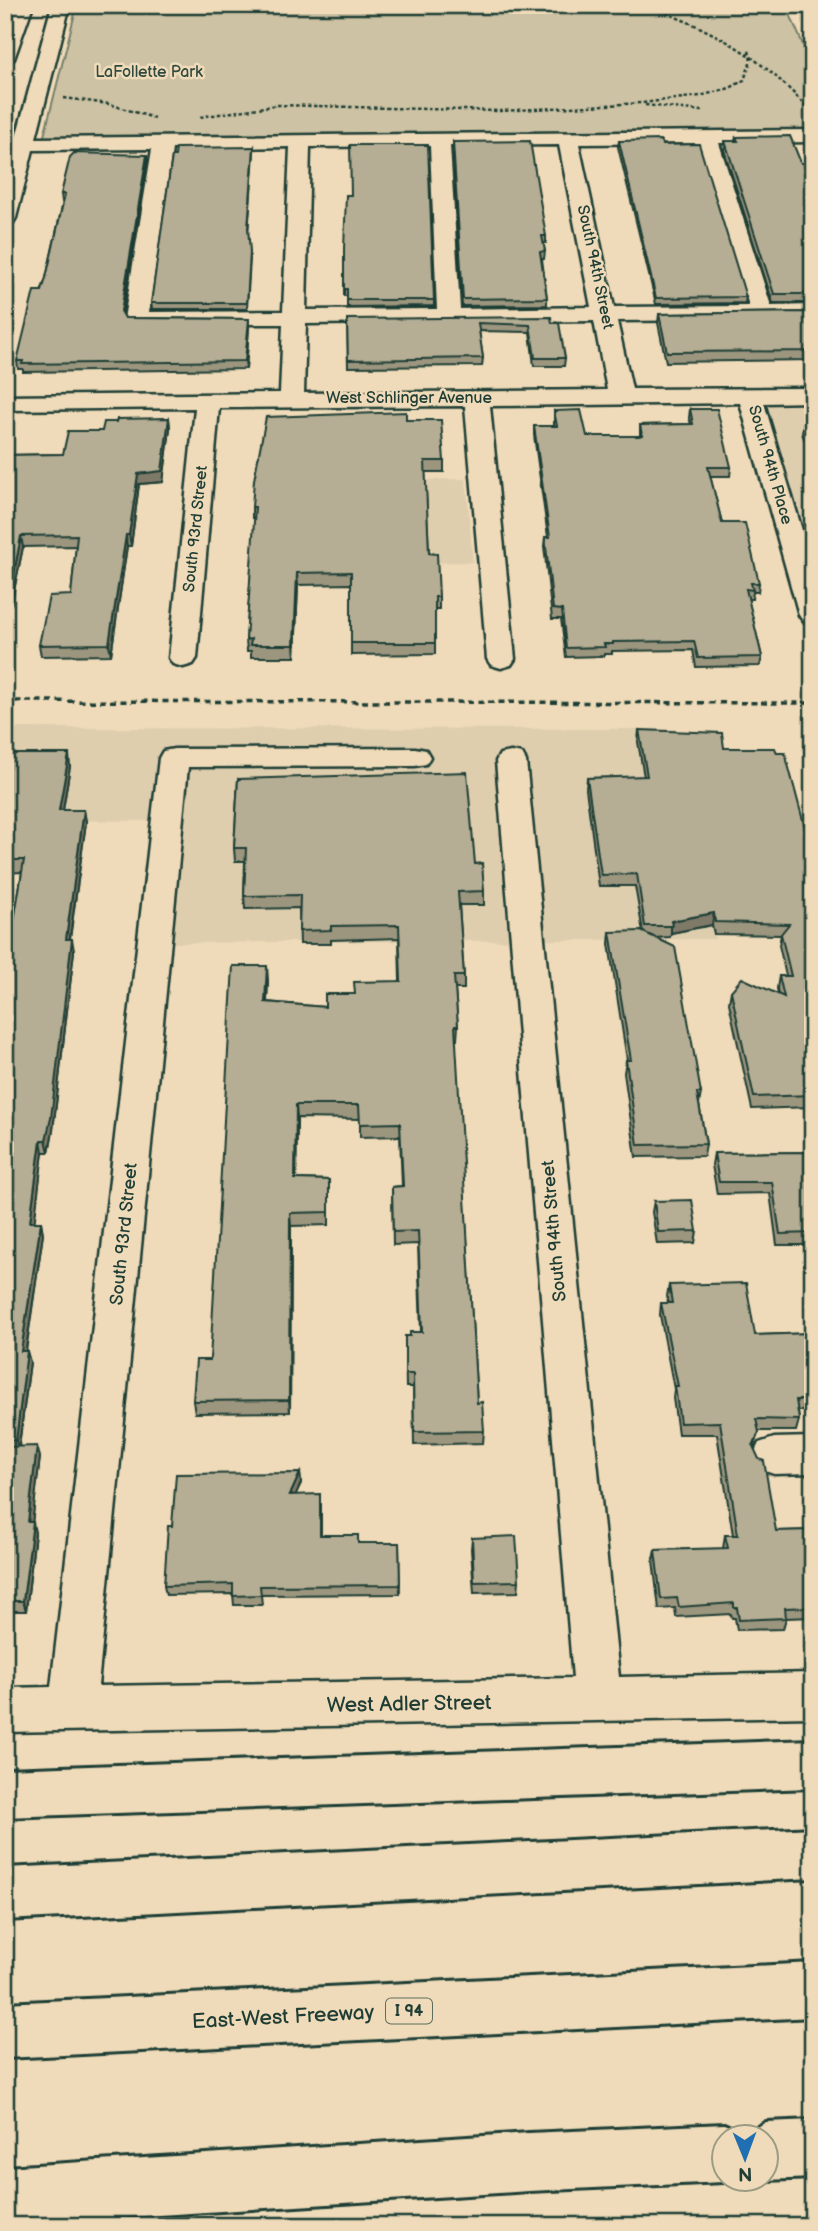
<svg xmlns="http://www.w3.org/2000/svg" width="818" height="2231" viewBox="0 0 818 2231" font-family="'Balsamiq Sans',sans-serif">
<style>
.built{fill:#deceae}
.green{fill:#cdc2a3;stroke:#76806c;stroke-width:2}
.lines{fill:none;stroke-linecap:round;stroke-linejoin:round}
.minor-casing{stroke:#1f3d34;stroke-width:5}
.highway-casing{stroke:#1f3d34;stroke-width:6}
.path-far1{stroke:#1f3d34;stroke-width:2.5;stroke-dasharray:3.5 2.5;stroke-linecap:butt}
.path{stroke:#1f3d34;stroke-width:3.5;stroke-dasharray:6 4.5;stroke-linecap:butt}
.minor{fill:#efdbb9;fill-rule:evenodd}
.highway{fill:#efdbb9;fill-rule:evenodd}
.wall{fill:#9c967f;stroke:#1f3d34;stroke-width:2}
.shaded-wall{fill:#7f7a68;stroke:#1f3d34;stroke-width:2}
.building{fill:#b5ae94;stroke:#1f3d34;stroke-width:2}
.labels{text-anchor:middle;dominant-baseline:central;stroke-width:5;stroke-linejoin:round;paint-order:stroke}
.far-park-label{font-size:16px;fill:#304a3f;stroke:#efdbb9}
.far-street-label{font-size:16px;fill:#1f3d34;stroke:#efdbb9}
.shield{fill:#efdbb9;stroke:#5d6c5c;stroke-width:2}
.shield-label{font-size:16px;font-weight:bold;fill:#1f3d34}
.street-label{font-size:18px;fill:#1f3d34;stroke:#efdbb9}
.near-street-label{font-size:21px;fill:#1f3d34;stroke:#efdbb9}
</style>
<rect width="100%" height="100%" fill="#efdbb9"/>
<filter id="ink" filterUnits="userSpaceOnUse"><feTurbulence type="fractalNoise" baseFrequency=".0143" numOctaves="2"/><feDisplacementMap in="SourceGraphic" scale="14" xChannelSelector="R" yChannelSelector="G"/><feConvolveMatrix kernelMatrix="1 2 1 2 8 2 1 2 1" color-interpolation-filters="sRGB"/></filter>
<g filter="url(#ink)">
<path class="built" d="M813,395V615L750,396Z
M466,479L473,562L341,564V481Z
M5,728L675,729L716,939L155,943L168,821L5,820Z"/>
<path class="green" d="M77,5H786L813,68V132L43,140Z"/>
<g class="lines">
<g class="minor-casing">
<path id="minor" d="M15,5H33L14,59L5,65V33Z
M52,5H70L36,138L813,130V142L719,143L771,306L813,305V319L617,321L632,389L813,388V402L764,403L813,567V623L803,621L799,615L740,403L490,406L515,659L511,665L501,668L491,665L487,659L465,406L219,408L197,658L193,664L183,667L173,664L169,658L195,408L5,410V396L280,393L283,324H128L124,319L152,149L33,150L16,218L13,223L5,224V178ZM699,143L749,306L614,307L579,144ZM559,145L591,307L460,309L450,146ZM430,146L437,309L306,310L310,147ZM290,147L283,311L149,312L172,149ZM594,321L607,390L304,393L306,324Z
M415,748L426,750L430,757L426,764L415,766L188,767L98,1686L573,1678L496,761L500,754L511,752L522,754L526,761L619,1677L813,1673V1717L5,1732V1688L51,1687L159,758L163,751L174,749Z
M813,1437V1473L774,1474L759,1469L753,1456L759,1443L774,1438Z"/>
</g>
<g class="highway-casing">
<path id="highway" d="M813,1740V1788L5,1817V1769Z
M813,1828V1878L5,1920V1868Z
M813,1963V2017L5,2058V2003Z
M813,2120V2178L766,2180L763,2178L766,2136H724V2178H731L724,2182L529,2191L5,2225V2167L529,2133L724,2124L745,2134L766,2122Z"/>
</g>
<path class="path-far1" d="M643,5C714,29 762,56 812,113
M64,98L109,104L154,118
M645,105L702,111
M200,117L278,105L500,111L642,103L700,96L730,88L744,80L751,61L749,50"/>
<path class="path" d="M5,701L813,703"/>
<use href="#minor" class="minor"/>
<use href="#highway" class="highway"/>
</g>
<path class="wall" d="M736,137L801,163L813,173V303H773L724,150L725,141H735Z
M619,141L663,145L746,297L745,303L656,304L618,147Z
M453,142L546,236V243H543L545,251L544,259H542L547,298V305L462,306Z
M254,147L248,232L250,258L247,309H152L151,303Z
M147,162L122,314L125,318L249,319V327L246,369L23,372V369H18L17,361L46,278L63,202H62L61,194Z
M344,249L434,300V306L347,307V296H344Z
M813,312V360L666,362L658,323L659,314Z
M347,319L552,323L565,358L564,366H534L530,332L479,331L483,358L482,366L348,367Z
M690,409L731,467L730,476H710L722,523L759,583L758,592H753L752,599H748L762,657L760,666L696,667L693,650L612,651V654H604V656L566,657L561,619H552L544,546L545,537H548L534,435V426H554V411L587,436H640V425L691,424L689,418Z
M169,418L170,429L163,482L139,484L131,546H127L111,655L41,656L39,645L71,595L76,546L23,547L11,605H5V455L63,454L116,422Z
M406,420L444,461V472H425L429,553L439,597V609H435V654L351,655V584L298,585L295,657H251V651H247L246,640L255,518H252V507Z
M804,422H813V464L802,433Z
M639,730L724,748L813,858V1110L812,1107L752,1109L729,1003L731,991L778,995L777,988L779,976H786L779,945L781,935L714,934L712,925L671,933L670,937L655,938L701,1093L699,1104L706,1144L704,1156L636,1157L624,1073L626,1060H627L609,944L610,932H643L635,886H599L586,789L587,778L644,777L638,742Z
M5,751L6,754L70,766L63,810H84L86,822L70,939L74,951L53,1130L49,1152H43L34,1222H41L43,1234L26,1351L30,1362L19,1446L40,1457L32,1522L35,1533L26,1611H5V922L14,921L22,872L5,873Z
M238,779L475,864L484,891V905H459L464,976V989H455L458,1026L457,1040H455L477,1403L484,1431L483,1443L414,1445L413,1387H406L405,1336H410L421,1332L418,1244L393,1245L392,1187L402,1186L400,1136L360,1137V1119L297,1118L296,1179L329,1180V1225L291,1226L290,1412L195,1413L193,1401L210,1360L268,980L267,1002L325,1007L355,994L400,981L399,938L331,940V944H300L299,908L245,909L244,896L245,861H235L234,848Z
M813,1152V1245H777L770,1193L717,1194L712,1165L714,1153Z
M654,1201L697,1231L695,1243L657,1244L652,1212Z
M669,1285L755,1335L813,1333V1411H798L799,1420L796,1431H758L754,1448L776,1531L813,1530V1617L786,1618L783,1629L737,1630L735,1618H732L731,1614L676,1617L675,1608L659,1609L653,1560L655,1550L723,1549L725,1535H733L717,1434H678L673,1398L674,1389L660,1315L661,1303H668L667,1296Z
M300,1473L301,1483L295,1495L321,1504V1535L358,1543H399L400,1594L261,1595L262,1605H234L233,1594L166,1595L164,1586L172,1526Z
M472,1538L519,1581L518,1592L474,1593L471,1549Z"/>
<path class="shaded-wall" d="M254,147V153L248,234V228Z
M147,155V162L121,319V311Z
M249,319V327L246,369L245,361Z
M169,418L170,429L163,482L139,484L131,546L129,535L138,474Z
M126,535L127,546L111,655L109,644Z
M21,536L23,547L11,605L10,594Z
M297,573L298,585L295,657L294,645Z
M69,754L70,766L61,822L59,810Z
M84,810L86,822L68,951L66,939Z
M714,913L712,925L671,933V921Z
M72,939L74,951L53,1130L49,1152L46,1140Z
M267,966L268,980L266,1015L265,1002Z
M296,1105L297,1118L296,1193L295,1179Z
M41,1140L43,1152L33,1234L30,1222Z
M290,1213L291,1226L290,1412L289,1400Z
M41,1222L43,1234L24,1362L21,1351Z
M27,1351L30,1362L18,1452L16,1440Z
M37,1446L40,1457L31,1533L28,1522Z
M300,1473L301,1483L291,1505L290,1495Z
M33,1522L35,1533L26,1611L23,1601Z"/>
<path class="building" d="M790,136L801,163H809L813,173V294H774L725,141H738L736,137Z
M661,140L663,145L699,144L746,297L656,298L619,141Z
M530,141L546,236H542L545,251L540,252L547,298L463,299L453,142Z
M350,145H428L434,300H347V289H344V249L346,195H351Z
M254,147L248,228L250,252L247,303H151L172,156H175L176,148Z
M74,153L147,155L121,311L125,318L249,319L245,361L22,364L23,361H17L34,291H42L46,278L65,194H61L70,157Z
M813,312V351L667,352L659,314Z
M551,317L552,323H559L565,358H535L530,325L478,323L483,358L348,360L347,319Z
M690,409H717L731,467H708L722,523H745L759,583H751L753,590L746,589L762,657L698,658L694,641L613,642V644H604L605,647L566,648L562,610L553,609L545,537H550L534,426H557L554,411L581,410L587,436H639L642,435L640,425L693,424Z
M406,412V420H441L444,461H425L429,553L437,554L439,597H435V643H351V572L297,573L294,645H250L251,639L246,640L255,507H252L254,480L266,417Z
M169,418L162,471L138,474L129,535H126L109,644L39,645L49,596L71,595L77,535L21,536L10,594H5V455L63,454L68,431H102L104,422H116L117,419Z
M804,422H813V451Z
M639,730L722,733L724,748H775L777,753H785L813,858V1095L754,1097L731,991L742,978L784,997L779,976H791L781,934L789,924L715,922L714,913L671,921L672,926H645L637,874L601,875L587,778L647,776Z
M5,754H69L59,810H84L66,939H72L51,1118L46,1140H41L30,1222H41L21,1351H27L16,1440L5,1441V922L14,921L24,860H5Z
M467,772L475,864L482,863L484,891L458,892L464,976H454L458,1026H455L477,1403L482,1402L484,1431L414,1432L413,1374H405V1336H410V1332H422L418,1231L393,1232L392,1187L403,1186L400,1123L360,1124L359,1105H296L295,1179L329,1180V1212L290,1213L289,1400L193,1401L196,1360H210L233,966H267L265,1002L325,1007V994H355L354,982L401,981L399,925L331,926V930L299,931L300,895L244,896L246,848H234L238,779Z
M641,931L675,947L701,1093H697L706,1144L638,1145L626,1060H631L610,932Z
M813,1152V1233L780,1234L772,1182H719L714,1153Z
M692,1200L697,1231L658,1232L654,1201Z
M746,1283L755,1335L813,1333V1400H796L799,1420L756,1419L759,1432L753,1446L759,1459L764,1461L776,1531L813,1530V1607L785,1608L786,1618L739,1620L737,1608H734V1603L679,1607L677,1598L661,1599L655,1550L728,1548L725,1535H738L720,1422L680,1423L675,1386H678L661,1303H672L669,1285Z
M37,1446L28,1522H33L23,1601H5V1447Z
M300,1473L290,1495L320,1494V1535H358V1543H399L400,1585L260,1586L261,1595L233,1596V1584L164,1586L168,1526H172L176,1474Z
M516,1536L519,1581L474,1582L472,1538Z"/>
</g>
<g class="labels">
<g class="far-park-label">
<text x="149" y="72">LaFollette Park</text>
</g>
<g class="far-street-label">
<text transform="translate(595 267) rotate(78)">South 94th Street</text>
<text x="409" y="398">West Schlinger Avenue</text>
<text transform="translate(770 465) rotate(74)">South 94th Place</text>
<text transform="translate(196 529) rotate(-84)">South 93rd Street</text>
</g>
<rect class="shield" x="386" y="1998.5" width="46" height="25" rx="5"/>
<g class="shield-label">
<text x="409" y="2011">I 94</text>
</g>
<g class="street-label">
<text transform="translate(554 1231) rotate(-95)">South 94th Street</text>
<text transform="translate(124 1234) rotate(-84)">South 93rd Street</text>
</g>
<g class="near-street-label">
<text transform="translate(409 1704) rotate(-1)">West Adler Street</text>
<text transform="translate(283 2017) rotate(-3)">East-West Freeway</text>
</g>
</g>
<rect width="818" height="2231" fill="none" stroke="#efdbb9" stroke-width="28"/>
<rect x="14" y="14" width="790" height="2203" fill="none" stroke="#1f3d34" stroke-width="2.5" filter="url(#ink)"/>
<g transform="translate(745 2158) rotate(179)"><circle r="33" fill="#efdbb9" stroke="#9c9c84" stroke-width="2"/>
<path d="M0-5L12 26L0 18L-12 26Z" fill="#1f6fb2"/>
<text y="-10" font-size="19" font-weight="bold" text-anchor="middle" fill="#1f3d34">N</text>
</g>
</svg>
